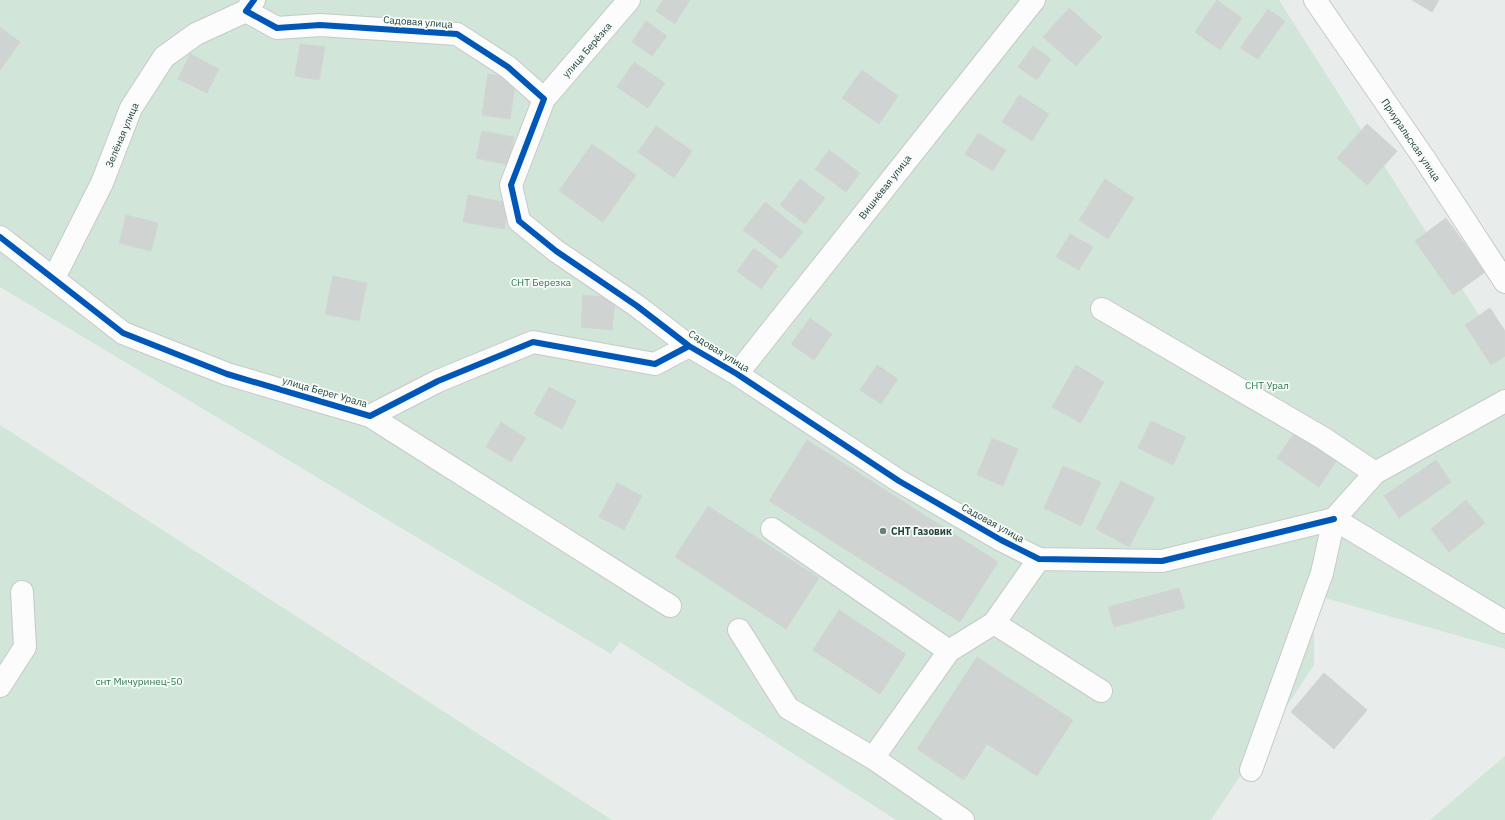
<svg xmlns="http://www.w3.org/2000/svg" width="1505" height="820" viewBox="0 0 1505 820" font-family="'IBM Plex Sans',sans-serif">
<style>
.green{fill:#d1e6d8}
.building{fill:#cfd4d2;stroke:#d1d6d4}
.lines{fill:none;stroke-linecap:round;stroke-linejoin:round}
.minor-casing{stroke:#c5cac8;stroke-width:24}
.minor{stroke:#fcfcfc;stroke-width:22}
.cycleway-casing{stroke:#f7fbf9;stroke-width:8}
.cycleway{stroke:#0057b8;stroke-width:6}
.poi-dot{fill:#697e78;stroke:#f7fbf9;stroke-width:1.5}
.labels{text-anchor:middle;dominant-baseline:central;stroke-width:3.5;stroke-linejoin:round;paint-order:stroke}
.street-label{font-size:10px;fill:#24423a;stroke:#f7fbf9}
.park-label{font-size:10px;fill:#2d7a4b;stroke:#f7fbf9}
.poi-label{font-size:10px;font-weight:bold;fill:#24423a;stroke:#f7fbf9;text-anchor:start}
</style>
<rect width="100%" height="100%" fill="#e8edeb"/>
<path class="green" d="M0,0H1279L1505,356V649L1314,595V665L1211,820H896L620,642L611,654L0,287Z
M0,425L612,820H0Z
M1505,756V820H1430Z"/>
<path class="building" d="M663,0H690L675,24L656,11Z
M1217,0L1242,18L1220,50L1195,32Z
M1412,0H1439L1432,12Z
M1069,8L1102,37L1076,66L1043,37Z
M1268,9L1285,21L1258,59L1240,48Z
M646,21L667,36L652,56L632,42Z
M0,27L20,42L0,70Z
M300,44L325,47L319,80L295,76Z
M1033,46L1051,59L1037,80L1018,67Z
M190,54L219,69L207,93L178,79Z
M634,62L665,83L648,108L617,87Z
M862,70L898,96L879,124L842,98Z
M488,74L516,78L510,119L482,115Z
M1019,95L1049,114L1032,141L1002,122Z
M1367,124L1397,151L1367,185L1337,158Z
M656,126L692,151L674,178L638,152Z
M482,131L514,137L509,165L476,158Z
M978,133L1006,150L993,171L965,154Z
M592,144L636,175L603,222L559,191Z
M829,150L860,173L846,192L815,169Z
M800,179L825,198L805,224L780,205Z
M1105,179L1134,198L1108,239L1079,220Z
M468,195L509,203L504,229L463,222Z
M765,202L803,232L781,259L743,230Z
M126,215L158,223L151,251L119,243Z
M1446,218L1485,272L1453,295L1415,241Z
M1070,234L1093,247L1079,270L1056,257Z
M754,248L778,266L761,289L737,271Z
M333,276L367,283L359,321L325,314Z
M583,295L615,298L612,330L581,327Z
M1490,308L1505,331V356L1491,365L1465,325Z
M810,318L832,334L814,360L791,344Z
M877,365L898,379L881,404L860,390Z
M1076,365L1104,382L1081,423L1052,407Z
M549,387L576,401L562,429L534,414Z
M1151,421L1186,437L1173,465L1138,448Z
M501,422L526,438L511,462L486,447Z
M1298,428L1339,457L1319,487L1277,458Z
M992,438L1018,449L1003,486L977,475Z
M807,440L998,562L960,622L769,501Z
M1436,460L1451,482L1399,518L1384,496Z
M1063,466L1101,482L1081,526L1044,508Z
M1121,481L1155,498L1129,547L1096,529Z
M617,483L642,496L624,530L599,517Z
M1466,500L1485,523L1449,552L1431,529Z
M708,506L819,578L786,629L675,557Z
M1179,588L1185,608L1114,627L1108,607Z
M839,610L906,654L880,694L813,650Z
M977,657L1073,720L1037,776L987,744L964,780L917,749Z
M1324,673L1367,710L1334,749L1291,712Z"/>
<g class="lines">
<g class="minor-casing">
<path id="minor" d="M1315,0L1424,158L1505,282
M246,11L277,28L320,25L457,34L508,67L544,99L511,185L519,221L556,251L637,306L689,346L737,374L899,481L1001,540L1039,559L1162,561L1334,519
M544,99L629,0
M0,237L123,333L227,374L370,416L438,381L533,342L655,364L689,346
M54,278L102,183L131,108L164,57L196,34L246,11L254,0
M1102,309L1323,438L1375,473
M737,374L1034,0
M370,416L670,606
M1334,519L1505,622
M772,529L949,651
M1039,559L994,623L1101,691
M739,630L788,708L873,758L963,820
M0,686L25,647L22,592
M873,758L949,651L994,623
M1251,770L1322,573L1334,519L1375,473L1505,401"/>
</g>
<use href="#minor" class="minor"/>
<g class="cycleway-casing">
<path id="cycleway" d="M254,0L246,11L277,28L320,25L457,34L508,67L544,99L511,185L519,221L556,251L637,306L689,346L737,374L899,481L1001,540L1039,559L1162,561L1334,519
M0,237L123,333L227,374L370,416L438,381L533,342L655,364L689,346"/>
</g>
<use href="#cycleway" class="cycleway"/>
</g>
<circle class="poi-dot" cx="883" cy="531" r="4"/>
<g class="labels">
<g class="street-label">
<text transform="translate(418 22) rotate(4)">Садовая улица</text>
<text transform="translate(587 50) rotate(-49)">улица Берёзка</text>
<text transform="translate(122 135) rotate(-67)">Зелёная улица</text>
<text transform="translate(1411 140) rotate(56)">Приуральская улица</text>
<text transform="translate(885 187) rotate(-52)">Вишнёвая улица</text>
<text transform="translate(719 351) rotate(32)">Садовая улица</text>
<text transform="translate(325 392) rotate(16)">улица Берег Урала</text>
<text transform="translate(993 523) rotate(29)">Садовая улица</text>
</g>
<g class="park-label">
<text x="541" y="282">СНТ Березка</text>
<text x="1267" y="385">СНТ Урал</text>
<text x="139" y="681">снт Мичуринец-50</text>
</g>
<g class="poi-label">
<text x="891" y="531">СНТ Газовик</text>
</g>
</g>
</svg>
